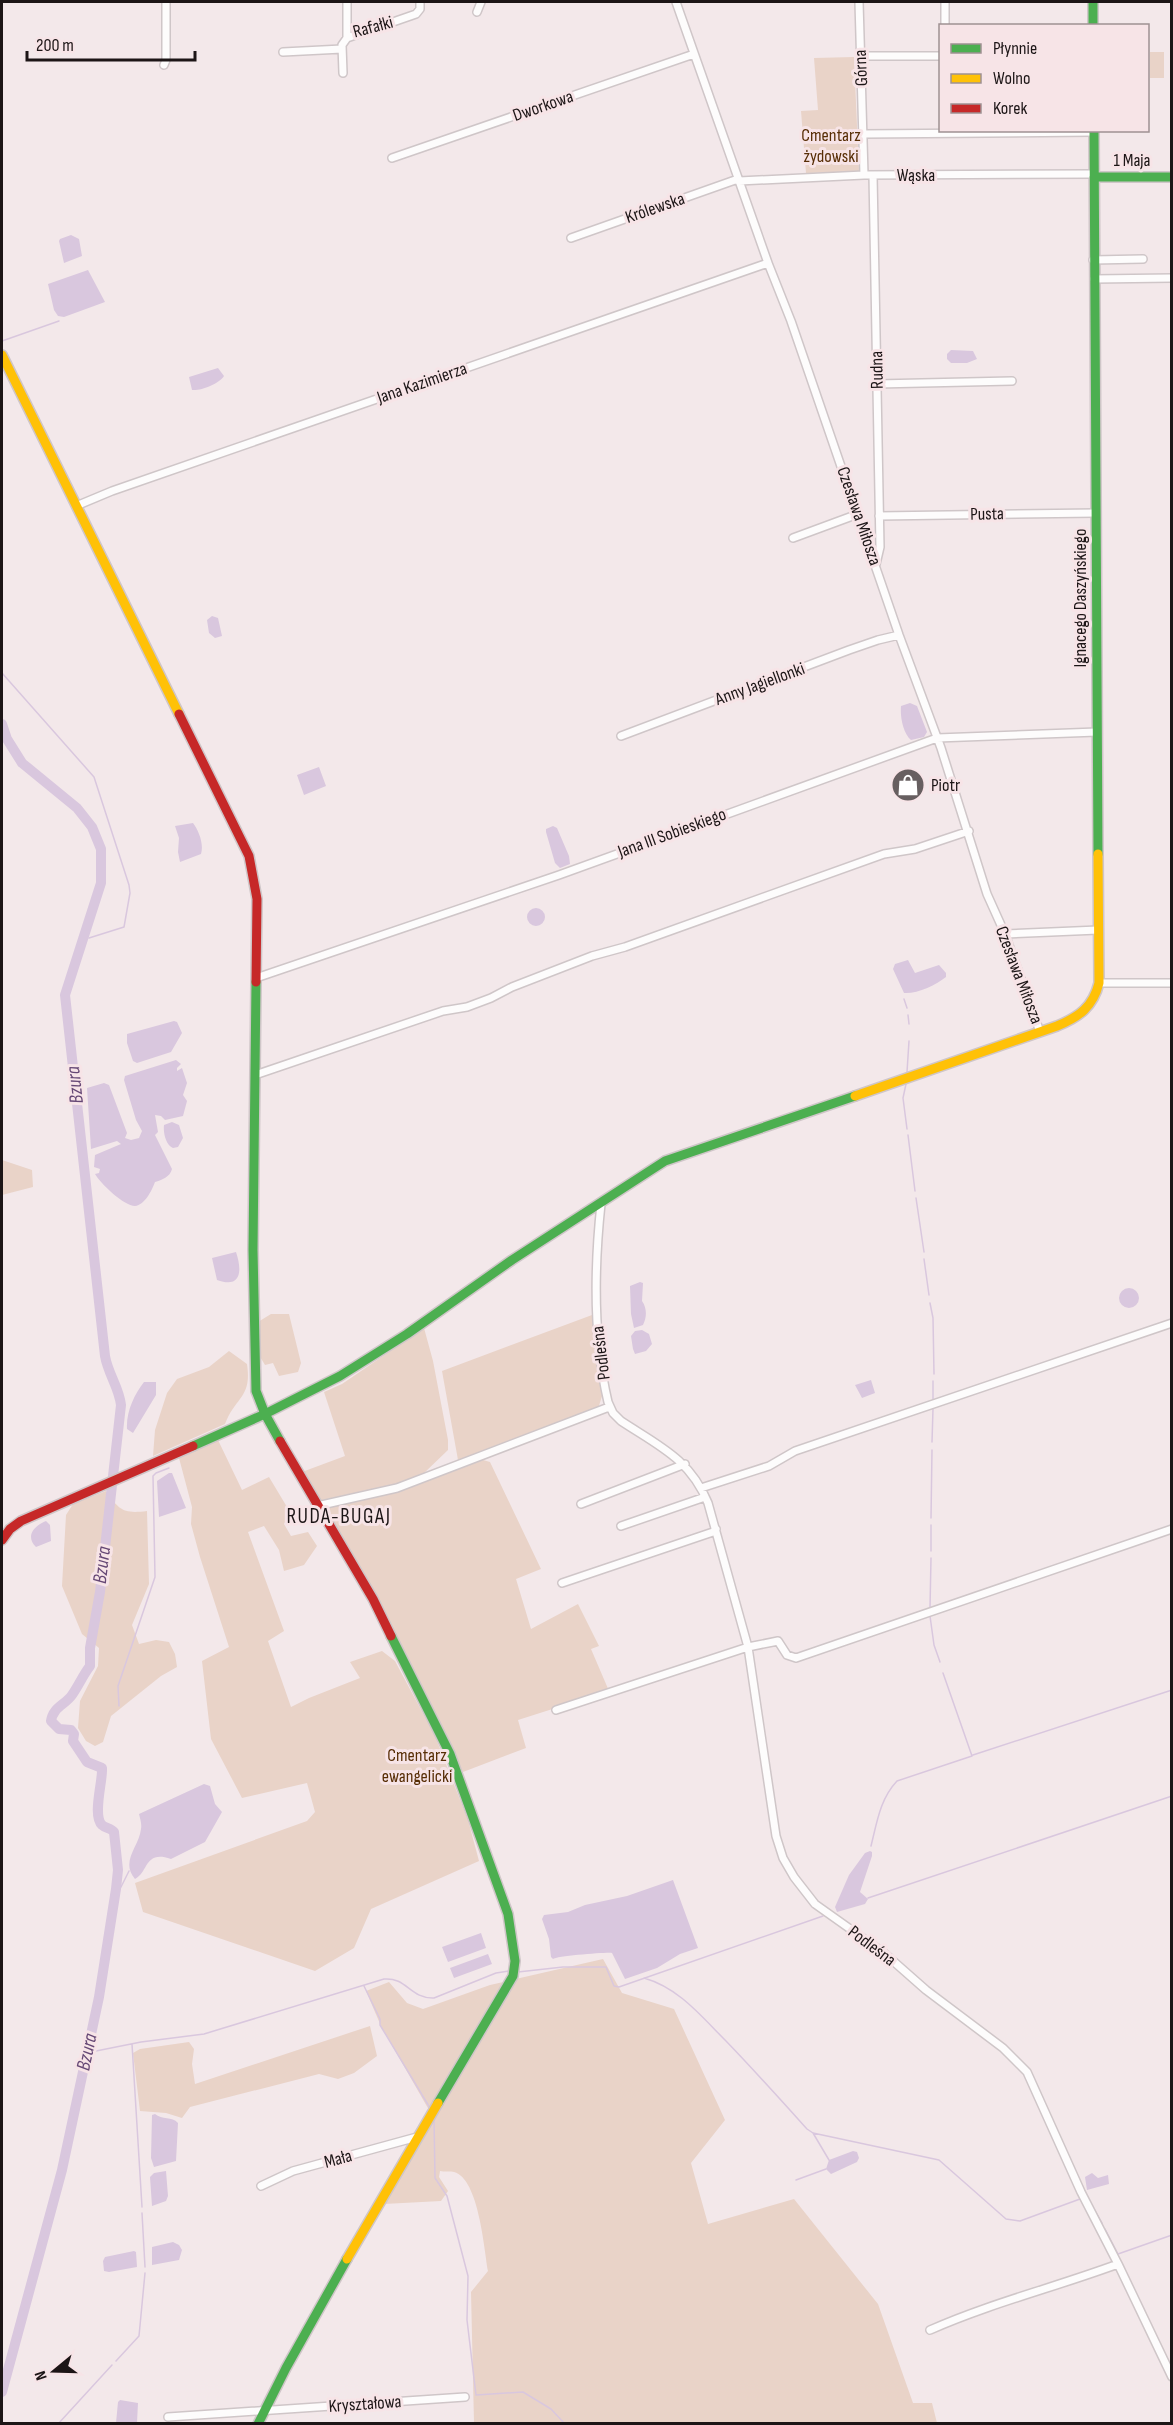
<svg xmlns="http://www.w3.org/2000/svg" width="1173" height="2425" viewBox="0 0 1173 2425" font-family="'Sofia Sans Condensed',sans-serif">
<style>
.green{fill:#e9d3c8}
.water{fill:#d9c7de}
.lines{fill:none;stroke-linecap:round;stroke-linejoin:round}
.stream{stroke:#d9c7de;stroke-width:1.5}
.river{stroke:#d9c7de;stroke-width:10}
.street-casing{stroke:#cfc6c8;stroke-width:10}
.fast-casing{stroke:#cfc6c8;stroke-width:12}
.slow-casing{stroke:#cfc6c8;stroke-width:12}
.jam-casing{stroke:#cfc6c8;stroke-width:12}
.street{stroke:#fdfcfc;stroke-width:7}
.fast{stroke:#4caf50;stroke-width:9}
.slow{stroke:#ffc107;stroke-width:9}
.jam{stroke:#c62828;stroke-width:9}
.labels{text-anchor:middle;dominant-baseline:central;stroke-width:6;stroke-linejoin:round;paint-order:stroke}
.street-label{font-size:18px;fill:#1c1516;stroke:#f7e4e7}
.park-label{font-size:18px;fill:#572d05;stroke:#f7e4e7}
.poi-label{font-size:18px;fill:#1c1516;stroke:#f7e4e7;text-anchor:start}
.water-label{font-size:20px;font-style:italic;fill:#664875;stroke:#f7e4e7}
.quarter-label{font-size:21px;letter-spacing:1.5px;fill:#1c1516;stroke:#f7e4e7}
</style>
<rect width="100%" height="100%" fill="#f3e8ea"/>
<path class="green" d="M1150,52H1164V78H1150Z
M854,57L859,172L806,173L801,111L818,110L814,58Z
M2,1160L32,1170L33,1187L2,1195Z
M271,1314H289L301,1363L298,1372L279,1376L273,1363L265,1365L259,1355L258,1322Z
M592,1315L602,1396L598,1409L458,1460L442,1371Z
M424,1328L433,1361L448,1440V1450L422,1475L412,1480L318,1501L302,1472L345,1456L324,1392L342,1384Z
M229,1351L247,1364C252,1398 236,1396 225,1424L153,1456L155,1430L167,1393L177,1379L209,1367Z
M218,1440L242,1490L269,1477L290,1512L284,1524L291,1536L308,1532L317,1546L304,1565L284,1571L279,1550L264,1526L248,1532L284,1631L268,1641L291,1707L309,1698L360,1678L350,1662L382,1651L395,1661L435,1736L468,1820L479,1861L371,1909L354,1948L315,1971L143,1912L135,1883L307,1821L315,1812L307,1783L242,1798L211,1739L202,1661L229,1647L200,1557L191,1524L192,1507L179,1458Z
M483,1460L490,1462L541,1569L516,1579L531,1629L578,1604L599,1646L591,1649L609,1691L518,1720L526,1748L463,1772L350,1551L323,1508L399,1492Z
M106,1491C119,1510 123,1514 147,1511L149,1584L132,1625L139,1644L156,1640L169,1642L175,1654L177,1667L161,1676L111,1716L103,1742L95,1746L86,1741L78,1728L80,1701L98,1666L99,1648L82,1634L62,1586L66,1515L73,1504Z
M603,1959L622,1993L674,2009L725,2120L691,2163L708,2224L794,2199L878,2304L913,2403H932L937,2423H474L471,2292L488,2271C484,2249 479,2179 454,2172C451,2171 444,2172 440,2171L439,2177L448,2191L441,2201L384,2204L433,2117L381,2026L366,1991L389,1982L407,2003L423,2009L490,1985Z
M370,2026L377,2056L354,2073L338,2079L319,2074L190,2107L182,2118L166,2113L140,2111L133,2053L140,2049L189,2042L194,2049L192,2064L195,2084Z"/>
<path class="water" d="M71,235L79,239L82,256L64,263L59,241L60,239Z
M88,270L105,302L64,317L58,316L54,310L48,284Z
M951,350L973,351L977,359L967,363H951L947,359V354Z
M218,368L224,376C219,384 201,391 192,390L189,377Z
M212,616L218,618L222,636L215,638L209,633L207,620Z
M910,703L917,706L927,732L924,737L911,740C903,733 900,717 901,706Z
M319,767L326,786L304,795L297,775Z
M193,823C199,831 204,844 201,854L180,862L178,852L179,838L175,826Z
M553,826L557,828L569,856L570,864L560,868L555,863L546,832V829Z
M527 917a9 9 0 1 1 18 0a9 9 0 1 1-18 0Z
M908,960L915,973L939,965L946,973V977C936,985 917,994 904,993L893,969L895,964Z
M174,1021L177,1022L182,1033L171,1052L137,1063L133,1061L127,1043V1034Z
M176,1060L181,1064L177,1068V1071L182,1068L187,1083L183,1095L187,1101L183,1116L165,1120L161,1116L155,1115L158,1132L155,1135L172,1169C170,1177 162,1180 155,1182C152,1190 145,1205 135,1206C124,1206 100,1183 95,1174L99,1173L100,1169L94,1167L95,1155L121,1144L117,1141L91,1149L87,1088L104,1083L109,1085L127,1133L125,1138L131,1140L139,1138L142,1131L136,1120L124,1080L125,1076Z
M172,1122L179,1125L183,1138L178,1147L173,1148C166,1145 163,1133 164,1125Z
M236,1252C242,1270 242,1289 217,1280L212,1258Z
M640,1282L643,1283L642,1301C647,1308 647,1317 643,1325L634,1328L631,1314L630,1286Z
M1119 1298a10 10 0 1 1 20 0a10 10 0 1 1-20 0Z
M642,1330L649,1334L652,1344L646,1351L635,1354L633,1349L631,1336L635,1331Z
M871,1380L875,1393L862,1398L855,1385Z
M144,1382H156V1395L133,1433L127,1429C126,1412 134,1395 144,1382Z
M169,1473H172L186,1508L159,1517L157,1481Z
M46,1521L50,1525L51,1541L36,1547C25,1536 34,1526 46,1521Z
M204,1784L210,1786L215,1804L222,1812L205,1842L171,1859C144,1850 149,1872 135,1879C120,1861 139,1847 141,1829C142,1824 140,1818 139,1814Z
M870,1851L872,1852V1856L860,1892L868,1899L865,1904L837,1912L835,1907L849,1875L865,1853Z
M673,1880L698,1948L680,1954L657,1968L625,1979L612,1953C608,1952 557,1956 553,1959L551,1957L549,1939L542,1919L544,1915L568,1912L585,1905L627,1896Z
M481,1933L486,1948L448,1962L442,1947Z
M488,1954L492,1964L454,1978L450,1968Z
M155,2114C162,2120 172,2116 178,2123L176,2161L154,2167L151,2158L152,2115Z
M853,2151L857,2152L859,2158L857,2162L831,2174L826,2169L829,2160Z
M166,2171L168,2196L166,2201L152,2206L150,2177L154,2173Z
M1092,2173L1098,2178L1108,2175L1109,2184L1087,2190L1085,2177Z
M173,2242L179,2245L182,2250L179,2260L152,2265V2247Z
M134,2251L136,2252L137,2267L109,2272L104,2271L103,2261L105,2257Z
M120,2400L138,2403L137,2423H116L118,2402Z"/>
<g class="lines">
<path class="stream" d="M2,341L59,321
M2,673L94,777L129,885L130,893L124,927L89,938
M904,999L907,1008
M908,1015L909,1024
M907,1072L909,1041
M906,1084L903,1098L907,1129
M908,1135L915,1191
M916,1198L924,1252
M924,1259L929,1295
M930,1303L933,1318L934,1374
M933,1401V1381
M932,1442L933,1409
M931,1518L932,1450
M931,1551V1525
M930,1608L931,1558
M930,1616L934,1645L940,1662
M119,1706L118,1686L155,1577L153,1476L156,1473L169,1468
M973,1755L1172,1690
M871,1846C877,1822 880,1799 897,1781L972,1756L943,1673
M116,1889L121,1887L129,1871
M868,1898L1172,1796
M518,1972L563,1967H606L614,1986L619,1987L823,1916
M644,1978C679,1988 701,2016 726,2041C754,2070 780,2099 807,2129L813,2133L939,2160L1006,2219L1020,2221L1080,2199
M364,1986L380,2019V2025L430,2108
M132,2044L142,2207
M86,2053L141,2042L204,2034L384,1979C407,1977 410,1999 434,1998L496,1973L509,1971
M434,2118L435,2178L447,2196L468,2276L467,2320L476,2395L523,2392L551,2409L565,2424
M813,2133L829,2160
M796,2180L826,2169
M1087,2197L1102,2223
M142,2213L145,2267
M1105,2229L1118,2254L1172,2235
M116,2361L139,2336L145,2273
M58,2424L112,2365"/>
<path class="river" d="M2,724L7,739L22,763L77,808L92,827L101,849V883L65,995L105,1356C108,1374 119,1387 121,1405L100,1592L90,1648V1666C83,1675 79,1685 72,1695C65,1705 53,1707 51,1721L59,1729L71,1730L74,1734L73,1741L87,1762L102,1768C103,1781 92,1816 102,1825C105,1828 111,1828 114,1832L118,1870L116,1889L99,1997L62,2170L2,2392"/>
<g class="street-casing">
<path id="street" d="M347,2V38L416,14L420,9V2
M676,2L768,263L791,321L899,635L941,748L987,894L1005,934L1040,1032
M859,2L864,175
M945,2V26
M477,12L481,2
M283,52L342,49
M860,56H940
M164,65L166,60V2
M343,73L342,45L347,38
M863,134L1094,132
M392,158L694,54
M873,175L880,547L876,564
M739,181L864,175L1094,174
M571,238L738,179
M1093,260L1143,259
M1094,279L1172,278
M877,384L1012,381
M76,506L112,491L768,263
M879,516L1096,513
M793,538L858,514
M621,736L849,650L878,640L899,635
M1005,934L1098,930
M256,978L559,875L937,738L1097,732
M1099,983H1172
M255,1075L443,1011L467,1007L491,998L512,987L592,956L625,947L884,854L915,849L969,831
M601,1204C594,1269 593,1338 608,1402L613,1413L621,1421C659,1446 690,1459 708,1503L748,1647L776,1836L783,1858L794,1877L815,1904L884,1953L926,1990L1003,2048L1027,2072L1081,2192L1118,2264L1172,2377
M701,1488L769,1466L795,1451L1172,1323
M581,1504L685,1464
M317,1506L397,1488L609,1407
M621,1526L705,1497
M562,1583L713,1532L716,1529
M556,1710L748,1647L778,1641L787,1655L796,1658L1172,1529
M261,2186L293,2171L417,2137
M930,2330C991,2303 1056,2287 1118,2264
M168,2417L465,2397"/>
</g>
<g class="fast-casing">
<path id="fast" d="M1093,2V26
M1094,130L1098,854
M1094,177H1172
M256,982L253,1250L256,1391L265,1414L280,1441
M193,1446L265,1414L340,1376L407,1334L512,1260L665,1161L855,1096
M391,1636L450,1754L508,1914L515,1961L513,1976L438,2103
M258,2424L286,2368L347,2259"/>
</g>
<g class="slow-casing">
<path id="slow" d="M2,355L179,714
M855,1096L1057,1026C1079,1017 1093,1007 1099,983L1098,854
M347,2259L438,2103"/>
</g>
<g class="jam-casing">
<path id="jam" d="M179,714L249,856L257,899L256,982
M280,1441L373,1599L391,1636
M2,1540L10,1529L21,1521L193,1446"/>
</g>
<use href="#street" class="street"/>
<use href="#fast" class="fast"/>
<use href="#slow" class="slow"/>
<use href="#jam" class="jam"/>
</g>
<defs>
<g id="shop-disc" transform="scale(1.725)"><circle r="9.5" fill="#675f60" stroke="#f7e4e7"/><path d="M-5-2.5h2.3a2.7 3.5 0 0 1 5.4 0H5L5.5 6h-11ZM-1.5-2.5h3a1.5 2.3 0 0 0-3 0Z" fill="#fff"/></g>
</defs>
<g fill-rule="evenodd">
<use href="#shop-disc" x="908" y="785"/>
</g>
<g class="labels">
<g class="street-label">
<text transform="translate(373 27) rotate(-15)">Rafałki</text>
<text transform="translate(861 68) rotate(-92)">Górna</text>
<text transform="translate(543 106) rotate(-19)">Dworkowa</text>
<text x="1132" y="160">1 Maja</text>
<text x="916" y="175">Wąska</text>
<text transform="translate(655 208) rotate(-19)">Królewska</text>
<text transform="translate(877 370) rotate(-91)">Rudna</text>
<text transform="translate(422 383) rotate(-19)">Jana Kazimierza</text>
<text transform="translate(987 514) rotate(-1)">Pusta</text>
<text transform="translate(859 516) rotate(71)">Czesława Miłosza</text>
<text transform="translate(1080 598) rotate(-90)">Ignacego Daszyńskiego</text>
<text transform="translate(760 684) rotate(-20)">Anny Jagiellonki</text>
<text transform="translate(672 833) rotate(-20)">Jana III Sobieskiego</text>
<text transform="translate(1019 975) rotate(69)">Czesława Miłosza</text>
<text transform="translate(601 1353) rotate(-97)">Podleśna</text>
<text transform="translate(872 1946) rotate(37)">Podleśna</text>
<text transform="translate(338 2159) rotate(-15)">Mała</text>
<text transform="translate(365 2404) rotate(-4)">Kryształowa</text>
</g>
<g class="park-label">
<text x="831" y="135">Cmentarz<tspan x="831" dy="21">żydowski</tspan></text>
<text x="417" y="1755">Cmentarz<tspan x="417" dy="21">ewangelicki</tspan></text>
</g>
<g class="poi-label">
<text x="931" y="785">Piotr</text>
</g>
<g class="water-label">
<text transform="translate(75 1085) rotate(-96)">Bzura</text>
<text transform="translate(102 1565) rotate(-83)">Bzura</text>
<text transform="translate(87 2052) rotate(-78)">Bzura</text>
</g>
<g class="quarter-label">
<text x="339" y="1516">RUDA-BUGAJ</text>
</g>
</g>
<rect width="1173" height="2425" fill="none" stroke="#1c1516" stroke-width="6"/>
<rect x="939" y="24" width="210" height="108" fill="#f7e4e7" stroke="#9f9193" stroke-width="1.5"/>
<rect x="951" y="44" width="30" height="9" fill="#4caf50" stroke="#9f9193" stroke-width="1.5"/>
<text x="993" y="54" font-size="18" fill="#1c1516">Płynnie</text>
<rect x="951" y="74" width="30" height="9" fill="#ffc107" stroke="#9f9193" stroke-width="1.5"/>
<text x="993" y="84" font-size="18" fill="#1c1516">Wolno</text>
<rect x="951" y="104" width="30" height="9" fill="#c62828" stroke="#9f9193" stroke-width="1.5"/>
<text x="993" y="114" font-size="18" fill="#1c1516">Korek</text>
<g transform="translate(54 2371) rotate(251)" stroke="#f7e4e7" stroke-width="4.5" paint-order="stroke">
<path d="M0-4.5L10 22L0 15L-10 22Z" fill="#1c1516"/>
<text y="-9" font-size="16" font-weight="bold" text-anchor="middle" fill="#1c1516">N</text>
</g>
<path d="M27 51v9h168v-9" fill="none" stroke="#1c1516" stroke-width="3"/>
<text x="36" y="51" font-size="18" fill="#1c1516" stroke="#f7e4e7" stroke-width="4.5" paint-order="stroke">200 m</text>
</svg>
